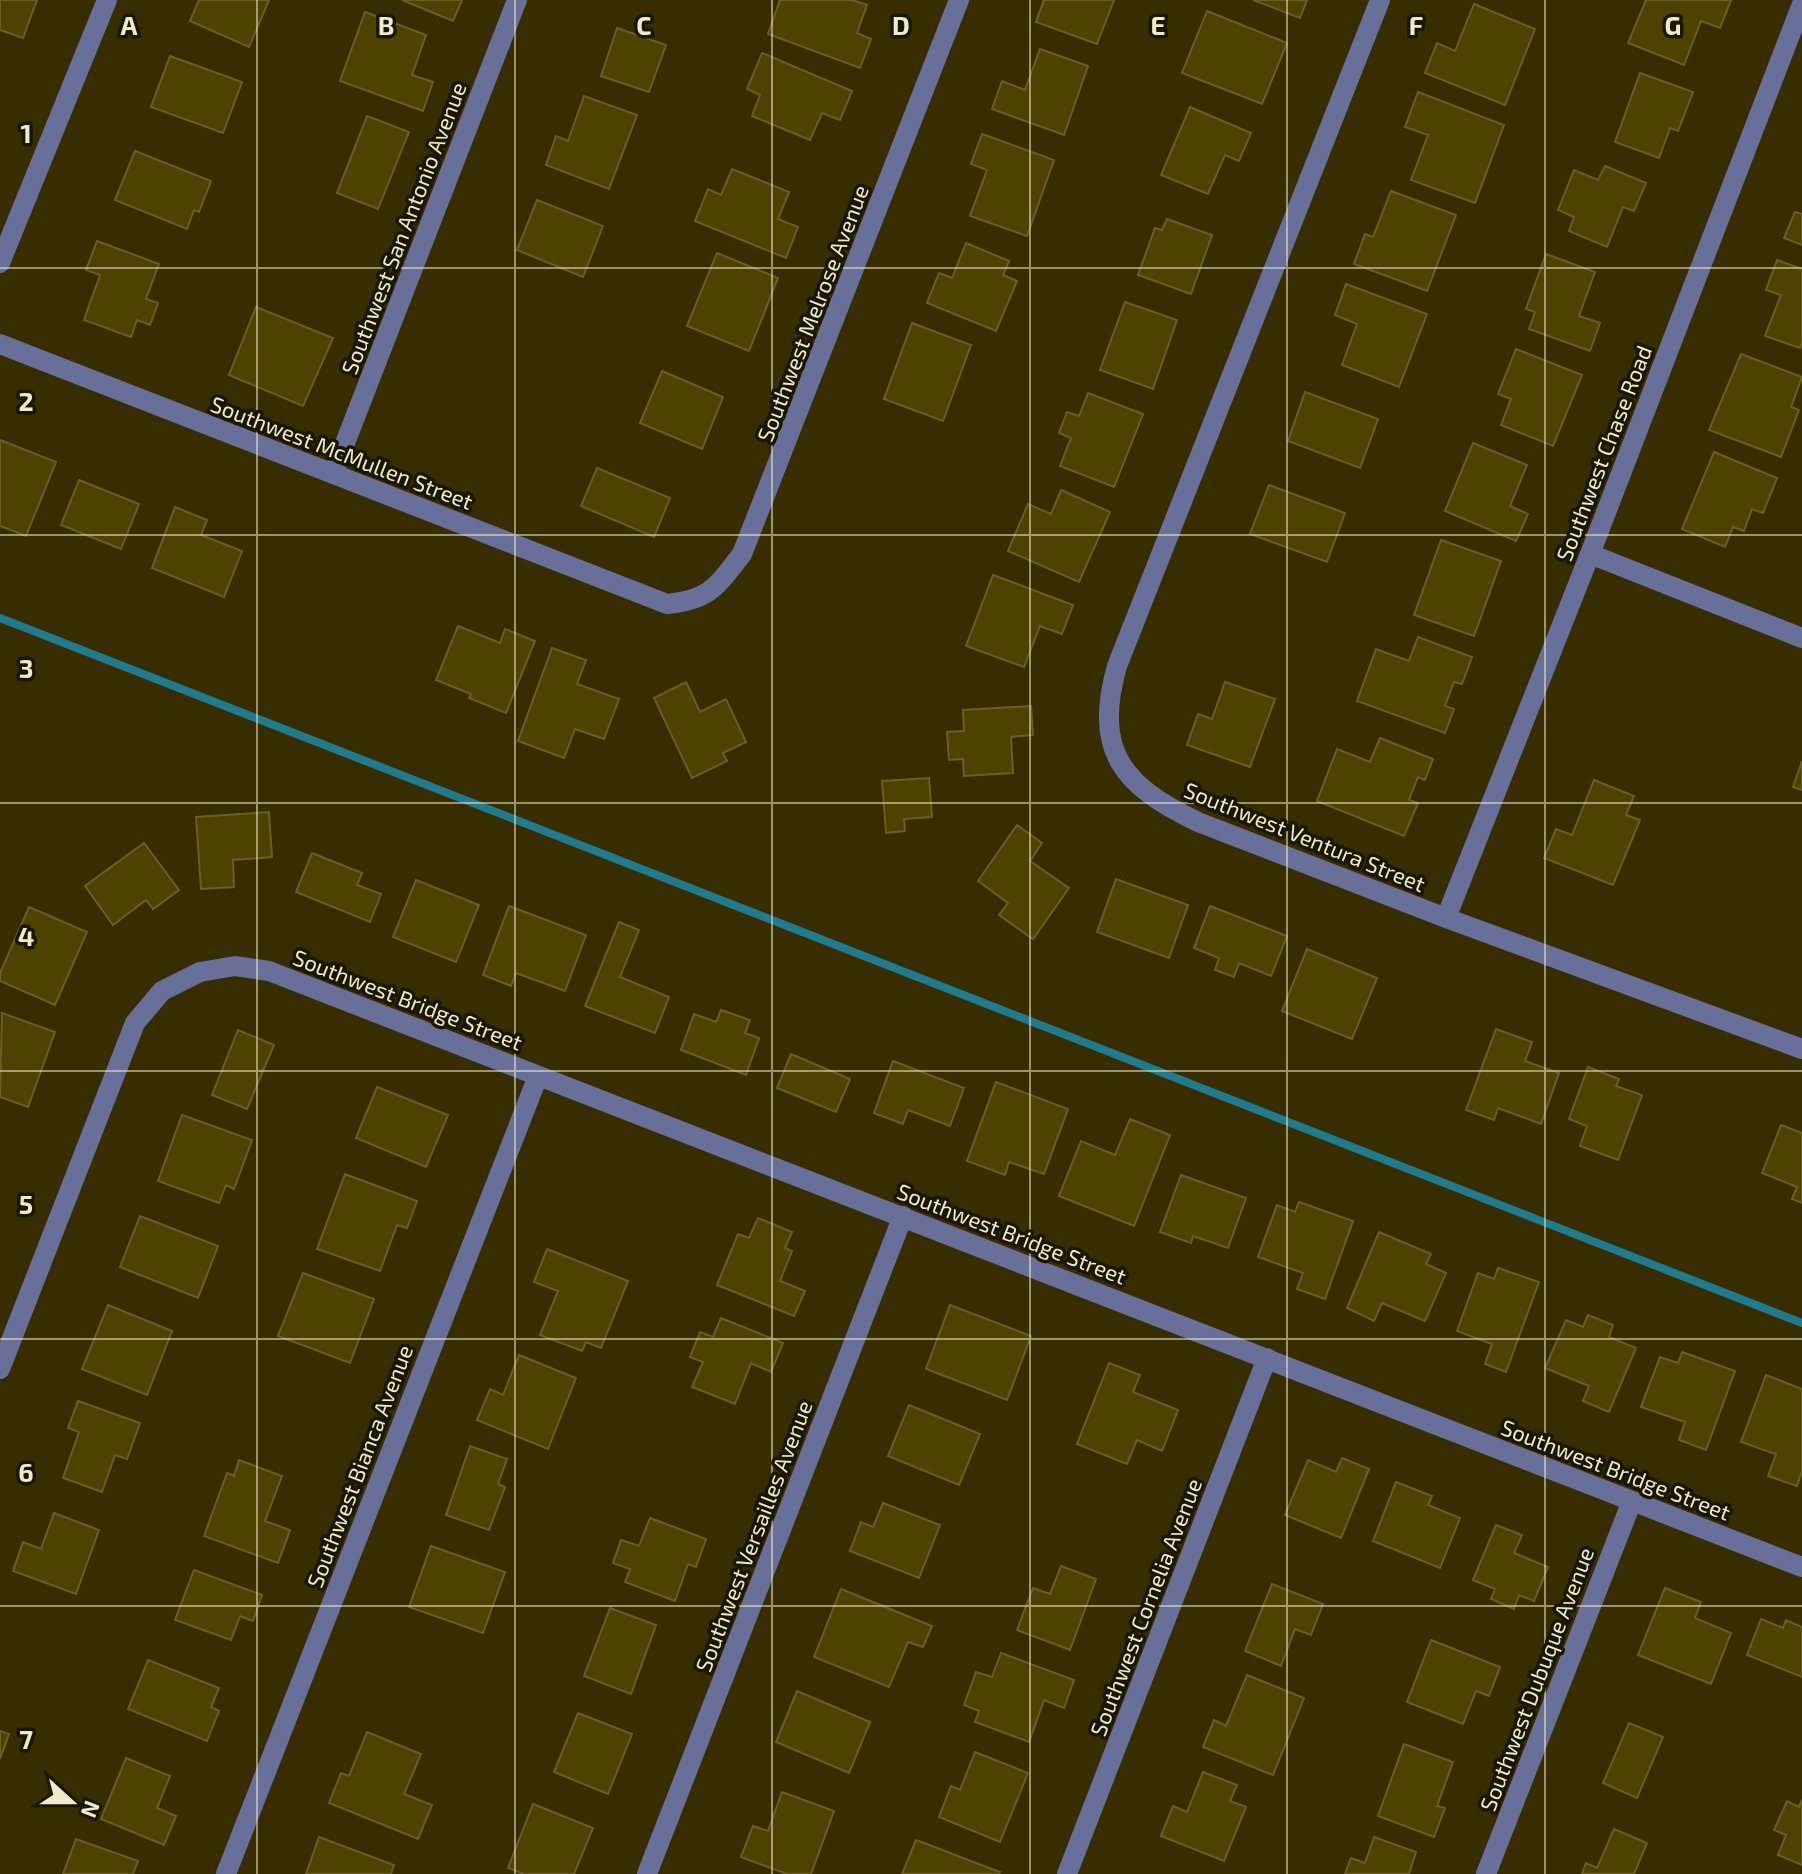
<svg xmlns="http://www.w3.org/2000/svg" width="1802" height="1874" viewBox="0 0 1802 1874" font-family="'Exo 2',sans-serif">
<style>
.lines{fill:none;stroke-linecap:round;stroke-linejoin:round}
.stream{stroke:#217b8f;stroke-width:8}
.building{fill:#4e4201;stroke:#6a5d25;stroke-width:2}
.minor{stroke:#686f98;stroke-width:20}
.grid{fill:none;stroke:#f0eacd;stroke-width:2;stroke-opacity:0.55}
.labels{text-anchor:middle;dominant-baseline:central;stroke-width:7;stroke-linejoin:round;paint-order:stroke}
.street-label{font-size:22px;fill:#f0eacd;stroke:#1b1601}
.grid-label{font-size:26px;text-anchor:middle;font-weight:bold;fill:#f0eacd;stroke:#1b1601;stroke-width:7;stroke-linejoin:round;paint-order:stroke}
</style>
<rect width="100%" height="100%" fill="#372d00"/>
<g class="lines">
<path class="stream" d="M0,618L1802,1323"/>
</g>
<path class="building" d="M0,0H37L23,38L0,30Z
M199,0H269L249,47L190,21Z
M402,0H462L453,21Z
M780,0H852L867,5L857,33L871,39L860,68L768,34Z
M1044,0H1114L1097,44L1036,22Z
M1253,0H1307L1300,18Z
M1646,0H1731L1720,28L1701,21L1684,65L1628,43Z
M1474,4L1535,29L1505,105L1425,73L1437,43L1455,51Z
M1207,11L1287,43L1262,104L1182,73Z
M365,12L426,35L412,75L433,82L423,111L340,81Z
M617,28L666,45L649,92L601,76Z
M1040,49L1088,66L1064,135L992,109L1002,81L1025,90Z
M762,53L852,91L840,120L822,113L810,140L752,116L760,95L747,89Z
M170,56L242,82L223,133L151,107Z
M1640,73L1693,92L1678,131L1670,128L1659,158L1615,142Z
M1418,92L1504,125L1475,203L1411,180L1428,135L1405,127Z
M584,96L637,115L609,189L546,165L556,136L568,141Z
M1190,107L1251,133L1239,161L1225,155L1208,194L1161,175Z
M367,116L409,132L378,209L337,193Z
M982,134L1054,160L1027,236L970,216L987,170L971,164Z
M135,151L211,181L199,212L194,210L187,229L115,200Z
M1605,166L1646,183L1634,211L1623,207L1607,247L1569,231L1574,217L1558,210L1574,170L1598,180Z
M732,169L789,192L778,219L798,227L786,258L695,221L708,189L721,195Z
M1391,191L1456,215L1427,291L1354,264L1365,234L1373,237Z
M537,200L603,226L583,277L517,250Z
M1795,212L1802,214V245L1784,238Z
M1167,219L1212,235L1191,294L1138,275L1155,228L1162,230Z
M97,241L159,264L146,299L158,303L150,325L137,320L131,337L84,320L100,275L86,270Z
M966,243L1009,261L1003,275L1017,281L996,331L927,303L939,273L952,278Z
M717,253L778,278L749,351L687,326Z
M1546,254L1595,272L1579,316L1600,323L1590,351L1529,329L1535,312L1526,309Z
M1777,260L1802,269V342L1800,348L1765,336L1781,295L1766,290Z
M1346,284L1427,314L1399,387L1342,365L1357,324L1335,315Z
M1125,302L1177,320L1153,389L1100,370Z
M256,307L333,338L303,406L229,375Z
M912,323L971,345L943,421L884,399Z
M1516,349L1582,375L1553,446L1501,425L1511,399L1498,394Z
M1741,354L1802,377L1791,407L1799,410L1781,457L1709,430Z
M662,371L723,397L702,449L640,423Z
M1305,392L1378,419L1360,468L1288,441Z
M1088,393L1143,414L1114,487L1060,466L1071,438L1059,433L1067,412L1079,416Z
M0,440L56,462L26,536L0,526Z
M1473,443L1527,465L1510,506L1528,514L1516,541L1445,511Z
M1714,452L1777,478L1763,513L1752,509L1744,531L1733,527L1725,547L1682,529Z
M597,468L670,498L654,537L581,506Z
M79,480L139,504L121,549L61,525Z
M1269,485L1345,513L1327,562L1250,534Z
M1061,490L1110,512L1079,582L1008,551L1028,504L1051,514Z
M175,507L207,520L201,535L242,551L224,597L152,568Z
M1441,540L1501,561L1474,636L1414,615Z
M993,575L1073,605L1062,634L1040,626L1024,667L966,646Z
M458,626L500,643L505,629L535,641L506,713L469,698L471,694L436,680Z
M1418,637L1472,657L1462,684L1454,682L1445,706L1454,709L1445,733L1357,701L1376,649L1409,661Z
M552,648L586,660L577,684L619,699L604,739L575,729L564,758L518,741Z
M686,682L700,712L726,699L746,742L723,753L727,761L692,778L654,698Z
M1225,682L1275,699L1250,767L1187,745L1198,714L1212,719Z
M1031,706L1033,735L1011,737L1013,773L964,776L963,759L949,760L947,732L964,731L963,710Z
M1380,738L1433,759L1425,780L1418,777L1409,800L1418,803L1404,836L1317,801L1337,749L1370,762Z
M1802,761V790L1793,787Z
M929,778L932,817L904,819L905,831L886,833L882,781Z
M1594,780L1634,796L1626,815L1640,820L1613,885L1544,858L1556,829L1572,835Z
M269,812L272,857L233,860L234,887L201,889L196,817Z
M1017,825L1042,843L1030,861L1069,888L1033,939L999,915L1008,903L978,881Z
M144,843L179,890L153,909L146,900L113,925L85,886Z
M312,853L362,873L357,885L381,894L370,922L296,892Z
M1116,879L1188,905L1169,958L1097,932Z
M416,880L479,905L456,962L393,937Z
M509,906L586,935L565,991L516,973L511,986L483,975Z
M1210,906L1287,936L1271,976L1239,963L1234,977L1215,970L1219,958L1194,948Z
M29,907L87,932L55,1005L0,981V973Z
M619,922L639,930L620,977L669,997L655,1033L585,1006Z
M1307,949L1377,978L1352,1039L1282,1011Z
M721,1010L750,1020L745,1033L759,1038L746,1075L681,1050L694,1014L716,1022Z
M2,1013L55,1032L28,1107L0,1097Z
M1496,1029L1532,1042L1525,1061L1559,1073L1541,1124L1498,1108L1494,1120L1466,1110Z
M238,1030L274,1045L247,1109L212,1095Z
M791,1054L850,1079L836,1112L777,1088Z
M893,1061L964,1088L950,1126L908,1110L903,1124L874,1113Z
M1588,1067L1619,1079L1616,1086L1642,1095L1618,1160L1580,1146L1587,1126L1569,1119Z
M996,1082L1068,1109L1044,1174L1009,1162L1005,1175L967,1161Z
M377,1087L448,1115L426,1167L356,1138Z
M182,1115L252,1140L234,1189L226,1185L219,1203L158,1181Z
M1130,1119L1170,1135L1134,1226L1059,1196L1081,1141L1115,1155Z
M1781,1125L1802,1133V1203L1792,1199L1797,1187L1762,1173Z
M345,1174L417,1201L407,1228L397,1225L380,1271L317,1249Z
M1181,1175L1246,1198L1228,1248L1193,1236L1191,1243L1160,1232Z
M1299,1202L1353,1221L1325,1299L1297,1289L1303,1273L1258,1257L1277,1205L1295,1212Z
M140,1216L218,1246L198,1298L120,1267Z
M758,1218L792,1232L785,1248L792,1251L780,1281L805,1291L794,1316L717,1285L738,1234L749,1238Z
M1379,1232L1431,1254L1426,1264L1446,1273L1425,1321L1382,1303L1374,1321L1347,1308Z
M547,1249L628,1281L601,1348L586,1342L582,1351L540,1335L558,1291L534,1282Z
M1498,1268L1539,1282L1506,1372L1485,1364L1492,1344L1457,1331L1478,1273L1494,1279Z
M303,1273L374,1299L350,1363L278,1336Z
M108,1305L172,1331L147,1395L82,1369Z
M950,1305L1031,1336L1007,1400L926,1369Z
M1588,1315L1613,1325L1609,1337L1636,1348L1609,1412L1583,1401L1589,1386L1545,1368L1566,1320L1583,1327Z
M721,1318L783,1343L771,1372L751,1363L735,1404L692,1387L703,1362L690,1357L700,1332L713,1337Z
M1682,1352L1735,1371L1706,1450L1679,1440L1685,1422L1641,1407L1660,1357L1678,1363Z
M519,1355L576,1378L548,1449L477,1420L490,1389L503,1395Z
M1109,1363L1140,1375L1133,1392L1178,1410L1162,1451L1137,1440L1127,1464L1077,1444Z
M1766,1375L1802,1389V1471L1797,1486L1768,1476L1776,1454L1741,1442Z
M78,1401L140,1423L127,1459L115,1455L102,1492L63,1478L79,1432L68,1428Z
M909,1405L980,1434L959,1485L888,1456Z
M470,1446L507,1459L498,1484L505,1487L489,1530L446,1515Z
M1342,1458L1369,1469L1341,1538L1285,1515L1308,1460L1336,1472Z
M239,1460L282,1476L265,1521L290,1530L278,1563L204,1536L227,1473L234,1476Z
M1396,1482L1432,1496L1428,1505L1460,1518L1440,1568L1373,1541Z
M883,1503L940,1525L919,1578L850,1551L861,1522L873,1527Z
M54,1513L99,1530L76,1594L13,1571L23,1542L41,1549Z
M650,1518L706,1539L696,1567L688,1564L675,1601L625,1582L630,1569L613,1563L621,1540L639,1546Z
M1496,1525L1522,1535L1514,1553L1548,1567L1534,1601L1519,1595L1514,1609L1491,1599L1495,1589L1473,1580Z
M431,1546L505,1572L483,1633L409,1607Z
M1061,1566L1096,1579L1070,1650L1017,1630L1033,1588L1050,1594Z
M194,1570L262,1595L253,1621L240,1616L231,1640L175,1620Z
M1272,1584L1323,1604L1311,1635L1295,1629L1281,1666L1245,1651Z
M1665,1588L1701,1602L1695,1618L1731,1633L1711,1684L1638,1655Z
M841,1589L932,1626L923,1647L908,1642L889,1687L814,1657Z
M610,1608L656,1625L631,1694L584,1676Z
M1761,1619L1783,1628L1786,1620L1802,1627V1677L1747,1655Z
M1431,1640L1500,1667L1489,1696L1476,1691L1463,1724L1407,1702Z
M1001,1653L1074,1680L1064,1708L1044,1700L1029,1742L975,1722L979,1711L964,1705L976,1672L992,1677Z
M148,1660L219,1688L211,1707L219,1711L207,1741L128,1709Z
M1247,1675L1304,1698L1273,1775L1203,1747L1214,1720L1226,1726Z
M797,1691L870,1722L849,1773L776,1742Z
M578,1713L632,1734L608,1794L554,1772Z
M1629,1723L1663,1737L1637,1798L1603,1783Z
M0,1731L9,1734L0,1759Z
M367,1732L421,1754L404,1794L432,1805L418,1839L329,1803L341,1773L349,1776Z
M1404,1744L1453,1762L1437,1806L1445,1808L1434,1837L1378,1816Z
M975,1752L1028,1773L1000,1842L939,1817L951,1786L960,1790Z
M126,1758L170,1776L157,1808L176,1816L164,1845L101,1819Z
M1203,1772L1237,1785L1230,1801L1246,1807L1224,1861L1161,1836L1173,1806L1187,1812Z
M782,1792L834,1811L811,1874H787L741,1857L753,1826L768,1831Z
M1802,1800V1865L1778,1855L1786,1835L1774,1830L1787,1801L1799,1807Z
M533,1804L593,1828L574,1874H524L508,1868Z
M1614,1829L1647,1843L1634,1874H1582L1586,1863L1597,1868Z
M319,1837L394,1865L391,1874H306Z
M1374,1837L1416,1852L1409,1874H1345L1351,1858L1365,1863Z
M76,1839L138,1861L133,1874H63Z
M916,1840L1000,1872L999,1874H902Z"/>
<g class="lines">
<path class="minor" d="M1380,0L1117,666C1093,752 1123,786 1198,822L1446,918L1802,1049
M0,263L107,0
M0,344L667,604C710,600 717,586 742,554L959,0
M333,474L517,0
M1590,554L1802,638
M1446,918L1590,554L1802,4
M0,1369L135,1023L162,991L200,972L235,966L269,971L1802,1567
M226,1874L538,1076
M647,1874L903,1216
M1067,1874L1267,1358
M1486,1874L1632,1501"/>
</g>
<path class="grid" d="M257,0V1874M515,0V1874M772,0V1874M1030,0V1874M1287,0V1874M1545,0V1874M0,268H1802M0,535H1802M0,803H1802M0,1071H1802M0,1339H1802M0,1606H1802"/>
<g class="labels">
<g class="street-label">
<text transform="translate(403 228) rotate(-69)">Southwest San Antonio Avenue</text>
<text transform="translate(812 313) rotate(-69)">Southwest Melrose Avenue</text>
<text transform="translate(342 452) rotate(21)">Southwest McMullen Street</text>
<text transform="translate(1603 453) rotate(-69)">Southwest Chase Road</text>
<text transform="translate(1305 836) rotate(22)">Southwest Ventura Street</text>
<text transform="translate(408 999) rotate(21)">Southwest Bridge Street</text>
<text transform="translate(1012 1233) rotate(21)">Southwest Bridge Street</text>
<text transform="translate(359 1466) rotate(-69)">Southwest Bianca Avenue</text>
<text transform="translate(1616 1469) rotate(21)">Southwest Bridge Street</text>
<text transform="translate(753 1536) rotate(-69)">Southwest Versailles Avenue</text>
<text transform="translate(1145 1607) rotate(-69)">Southwest Cornelia Avenue</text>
<text transform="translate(1536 1679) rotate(-69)">Southwest Dubuque Avenue</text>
</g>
</g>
<g class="grid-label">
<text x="129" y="35">A</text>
<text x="386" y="35">B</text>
<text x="644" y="35">C</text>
<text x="901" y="35">D</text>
<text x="1158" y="35">E</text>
<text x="1416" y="35">F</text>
<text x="1673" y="35">G</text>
<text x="26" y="143">1</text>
<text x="26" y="411">2</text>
<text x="26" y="678">3</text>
<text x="26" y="946">4</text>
<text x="26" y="1214">5</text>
<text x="26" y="1482">6</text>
<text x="26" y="1749">7</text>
</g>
<g transform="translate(72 1802) rotate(111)" stroke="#1b1601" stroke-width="6" paint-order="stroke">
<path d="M0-6L14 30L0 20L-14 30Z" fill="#f0eacd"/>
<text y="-12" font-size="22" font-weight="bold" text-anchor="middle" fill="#f0eacd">N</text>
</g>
</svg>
